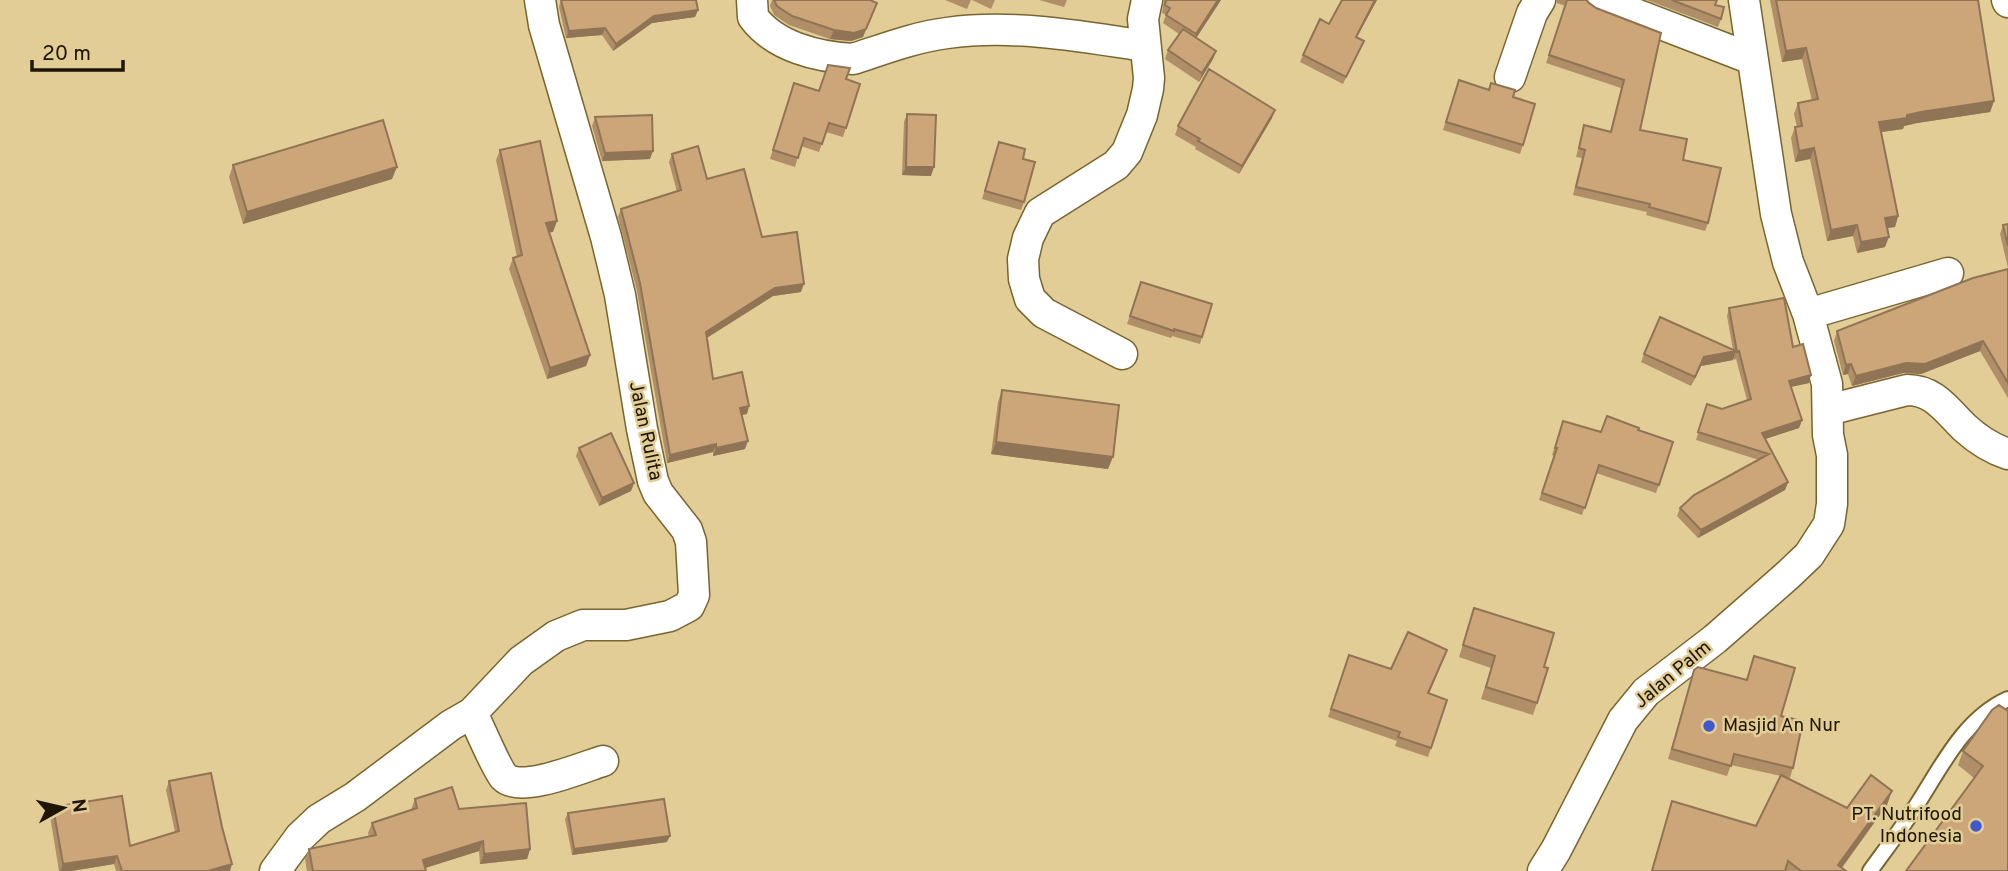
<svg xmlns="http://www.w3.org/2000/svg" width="2008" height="871" viewBox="0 0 2008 871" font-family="Overpass,sans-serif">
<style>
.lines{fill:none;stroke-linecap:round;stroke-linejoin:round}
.service-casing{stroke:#796531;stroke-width:18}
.minor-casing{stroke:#796531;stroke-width:33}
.service{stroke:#fff;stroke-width:14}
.minor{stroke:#fff;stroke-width:30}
.wall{fill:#af8e68}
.shaded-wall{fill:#8f7455}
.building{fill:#cca579;stroke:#8f7455;stroke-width:2}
.poi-dot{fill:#3f58cb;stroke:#e2cd96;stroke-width:2.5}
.labels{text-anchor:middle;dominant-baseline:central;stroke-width:5;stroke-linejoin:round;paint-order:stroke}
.street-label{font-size:19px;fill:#1e1602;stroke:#e2cd96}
.poi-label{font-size:19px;fill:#1e1602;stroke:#e2cd96;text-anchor:start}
</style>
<rect width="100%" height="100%" fill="#e2cd96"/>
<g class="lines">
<g class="service-casing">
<path id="service" d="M1870,871C1883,853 1896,836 1908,818C1937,777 1959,721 2008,699"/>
</g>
<g class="minor-casing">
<path id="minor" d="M752,0L753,17C775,47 818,57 853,59C884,49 915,37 947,33C1013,24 1080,36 1145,46
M1599,0L1752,59
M2007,0L2008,2
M1510,77L1532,13L1540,0
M1808,314L1948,273
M1122,354L1044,313L1030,299L1024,279L1023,259L1028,238L1040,213L1116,165L1127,152L1142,115L1148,89L1149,78L1143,19L1147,0
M1828,410L1907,390C1935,390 1947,411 1965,428C1977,439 1993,449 2008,454
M472,713C479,726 496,768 504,777C520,794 583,767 603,761
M275,871L300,837L319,819L355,797L451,725L472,713L521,661L556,636L583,625H626L670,616L689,606L694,595L691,542L687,530L658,493L653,481L642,429L620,295L606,237L544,25L540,0
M1543,871L1556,850L1623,720L1646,692L1715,639L1788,575L1809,555L1829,524L1832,504V455L1828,435L1827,384L1808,314L1788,262L1776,214L1744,0"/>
</g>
<use href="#service" class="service"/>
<use href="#minor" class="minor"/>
</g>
<path class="wall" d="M561,0L698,10L695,17L652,23L613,51L602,35L566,38L559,7Z
M772,0H870L863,37L851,41L830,39L789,25L774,15L770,6Z
M945,0H971L967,9Z
M972,0H995L991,9Z
M1039,0H1067L1064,7Z
M1164,0H1221L1196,38L1216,51L1213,59L1199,82L1165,59L1168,50L1179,34L1163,23L1166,15L1162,13Z
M1342,0H1377L1357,37L1364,41L1343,84L1300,62L1303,55L1329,24Z
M1556,0H1587L1588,2L1596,8L1661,33L1640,130L1683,160L1708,223L1705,231L1646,215L1647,212L1573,195L1582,158L1576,157L1584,125L1610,132L1621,88L1546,63L1565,6L1557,3Z
M1647,0H1717L1715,5L1721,19L1718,27Z
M1770,0H1978L1994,101L1990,112L1917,123L1904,126L1903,129L1881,132L1898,216L1895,227L1887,228L1885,247L1857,253L1853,236L1827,241L1810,159L1795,162L1791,138L1795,127H1797L1794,114L1798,103L1812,101L1802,59L1782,62Z
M846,79L860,84L843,137L826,132L819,152L801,146L795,167L770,159L794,83L819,91Z
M1456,89L1513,97L1523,145L1520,154L1443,130Z
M907,114L931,176L902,175L904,122Z
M595,117L650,159L602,161L592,126Z
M1272,118L1239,174L1195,149L1196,147L1175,135L1178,126Z
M999,142L1024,202L1021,210L982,199Z
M500,150L553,232H549L590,355L586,366L547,379L509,269L513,258L517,257L496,160Z
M672,154L707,179L762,237L801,292L773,296L707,338L713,379L747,414L742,415L745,449L713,456V452L667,463L637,291L618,217L621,209L677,192L669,162Z
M233,165L392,179L243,224L229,177Z
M2008,224V268L2000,234L2003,225Z
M2008,269V398L1980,351L1921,374L1903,373L1852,386L1848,374L1843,375L1834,341L1837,331Z
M1141,282L1202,337L1200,344L1172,336L1171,338L1127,324Z
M1729,308L1793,347L1809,383L1791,387L1802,420L1799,428L1765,439L1788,482L1785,490L1698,538L1677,516L1680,508L1759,460L1696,440L1704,412L1722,409L1747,400L1736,359L1734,360V357L1733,360L1701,366L1691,386L1641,362L1644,354L1733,350L1727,316Z
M1002,390L1108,469L991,454L998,402Z
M1563,421L1601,432L1638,430L1673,442L1656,493L1596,473L1582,515L1539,500L1554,456L1552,455Z
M579,448L634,483L631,491L599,506L576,456Z
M1474,608L1544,667L1537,703L1533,715L1481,699L1491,668L1459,657Z
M1349,655L1391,669L1444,658L1429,694L1447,700L1428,757L1395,746L1397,741L1328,717Z
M1754,656L1781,716L1793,768L1790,778L1786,777L1847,808L1887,805L1842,868L1846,871H1651L1672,801L1756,826L1781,776L1731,765L1727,776L1668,759L1694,670L1746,680Z
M2008,711V871L1974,778L1958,765L1963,751Z
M169,781L230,871H116L114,864L71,871H59L50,816L53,807L130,846L175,832L166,790Z
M415,799L459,809L530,849L527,859L480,864L479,851L425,868L426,871H307L305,859L309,849L369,837L368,833L372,823L411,810Z
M568,813L667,842L572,855L565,819Z"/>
<path class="shaded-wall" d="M1218,0H1221L1193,43L1196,34Z
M1375,0H1377L1353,44L1356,37Z
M877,3L863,37L851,41L830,39L834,30Z
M698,10L695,17L652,23L613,51L616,44L654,16Z
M605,28L602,35L566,38L569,31Z
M1806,48L1802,59L1782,62L1786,51Z
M1216,51L1213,59L1199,82L1202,73Z
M1994,101L1990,112L1917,123L1904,126L1903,129L1875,133L1879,122L1921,112Z
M1275,110L1272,118L1239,174L1242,166Z
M1814,148L1810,159L1795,162L1799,151Z
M653,151L650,159L602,161L605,153Z
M397,167L392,179L243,224L247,212Z
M906,167H934L931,176L902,175Z
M1898,216L1895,227L1881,229L1885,218Z
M557,221L553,232L542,234L546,223Z
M1857,225L1853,236L1827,241L1831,230Z
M1889,237L1885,247L1857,253L1861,242Z
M804,284L801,292L773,296L703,340L706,332L775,288Z
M1983,341L1980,351L1921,374L1903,373L1852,386L1856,376Z
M1736,351L1733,360L1701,366L1691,386L1704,357Z
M590,355L586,366L547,379L550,368Z
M1851,364L1848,374L1843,375L1846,365Z
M1811,375L1809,383L1786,388L1789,381Z
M749,406L747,414L737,416L740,408Z
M1802,420L1799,428L1759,441L1762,433Z
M748,441L745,449L713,456L716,448Z
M996,442L1113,457L1108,469L991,454Z
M716,444L713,452L667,463L670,455Z
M1788,482L1785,490L1698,538L1701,530Z
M634,483L631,491L599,506L602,498Z
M1892,791L1887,805L1839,871L1838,865Z
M670,836L667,842L572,855L574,849Z
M483,841L479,851L419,870L423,860Z
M530,849L527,859L480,864L484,854Z
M117,856L114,864L71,871H60L63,864Z
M232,864L230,871H208Z"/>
<path class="building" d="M561,0H696L698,10L654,16L616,44L605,28L569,31Z
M774,0H870L877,3L866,29L854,33L834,30L792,16L777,6Z
M1166,0H1218L1196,34L1166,15L1170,8L1165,5Z
M1342,0H1375L1356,37L1364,41L1346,77L1303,55L1320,19L1329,24Z
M1567,0H1587L1588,2L1596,8L1661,33L1640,130L1687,139L1683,160L1721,168L1708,223L1649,207L1650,204L1576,187L1585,150L1579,148L1584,125L1611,132L1624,80L1549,55Z
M1672,0H1717L1715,5L1724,7L1721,19Z
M1776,0H1978L1994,101L1921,112L1907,115V118L1879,122L1898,216L1885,218L1889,237L1861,242L1857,225L1831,230L1814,148L1799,151L1795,127L1802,126L1798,103L1818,99L1806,48L1786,51Z
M1183,29L1216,51L1202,73L1168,50Z
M828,65L850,68L846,79L860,84L846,128L829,123L822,144L804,138L798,158L773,150L794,83L819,91Z
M1209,69L1275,110L1242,166L1198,141L1200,139L1178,126Z
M1459,80L1489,90L1491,83L1515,90L1513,97L1535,104L1523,145L1446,122Z
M907,114L936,115L934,167H906Z
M652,115L653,151L605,153L595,117Z
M383,120L397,167L247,212L233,165Z
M540,141L557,221L546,223L590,355L550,368L513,258L522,255L500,150Z
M999,142L1025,149L1023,159L1035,162L1024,202L985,191Z
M698,146L707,179L744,169L762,237L797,232L804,284L775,288L706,332L713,379L742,372L749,406L740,408L748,441L716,448V444L670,455L640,283L621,209L681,190L672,154Z
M2008,224V246L2003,225Z
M2008,269V383L1983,341L1925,364L1906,363L1856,376L1851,364L1846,365L1837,331L1973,278Z
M1141,282L1212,304L1202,337L1174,329V331L1130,316Z
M1784,298L1793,347L1803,344L1811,375L1789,381L1802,420L1762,433L1788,482L1701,530L1680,508L1694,495L1769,454L1698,432L1707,404L1722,409L1751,399L1739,351L1737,352L1729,308Z
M1660,317L1736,351L1704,357L1695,377L1644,354Z
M1002,390L1119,405L1113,457L996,442Z
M1607,416L1639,428L1638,430L1673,442L1659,485L1599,465L1585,508L1542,493L1557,448H1555L1563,421L1601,432Z
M611,433L634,483L602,498L579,448Z
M1474,608L1554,633L1544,667L1548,668L1537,703L1486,687L1495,656L1463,645Z
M1408,632L1447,650L1428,693L1447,700L1431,748L1398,737L1400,732L1331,709L1349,655L1391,669Z
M1754,656L1795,668L1781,716L1803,721L1793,768L1734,754L1731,766L1672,749L1694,670L1698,667L1747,680Z
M1999,705L2008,711V871H1906L1983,766L1963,751L1992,710Z
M211,773L222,827L232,864L208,871H122L117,856L63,864L53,807L122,796L130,846L179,831L169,781Z
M1781,775L1847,808L1871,775L1892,791L1838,865L1846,871H1801L1788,861L1785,871H1652L1672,801L1756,826Z
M452,787L459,809L526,803L530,849L484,854L483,841L423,860L426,871H313L309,849L376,835L372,823L417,808L415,799Z
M664,799L670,836L574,849L568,813Z"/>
<g class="poi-dot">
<circle cx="1709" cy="726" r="7"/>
<circle cx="1976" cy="826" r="7"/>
</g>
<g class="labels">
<g class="street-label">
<text transform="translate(645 431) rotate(78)">Jalan Rulita</text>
<text transform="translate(1673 675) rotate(-40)">Jalan Palm</text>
</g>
<g class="poi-label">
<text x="1723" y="726">Masjid An Nur</text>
<text x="1962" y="815" text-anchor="end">PT. Nutrifood<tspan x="1962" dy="22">Indonesia</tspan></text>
</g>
</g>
<g transform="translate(63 808) rotate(82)" stroke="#e2cd96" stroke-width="5" paint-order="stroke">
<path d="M0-5L12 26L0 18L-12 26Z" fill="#1e1602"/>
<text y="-10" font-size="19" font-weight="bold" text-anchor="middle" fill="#1e1602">N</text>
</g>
<path d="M32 60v10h91v-10" fill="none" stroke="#1e1602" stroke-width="3.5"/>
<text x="42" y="60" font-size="21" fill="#1e1602" stroke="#e2cd96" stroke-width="5" paint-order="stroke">20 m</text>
</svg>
